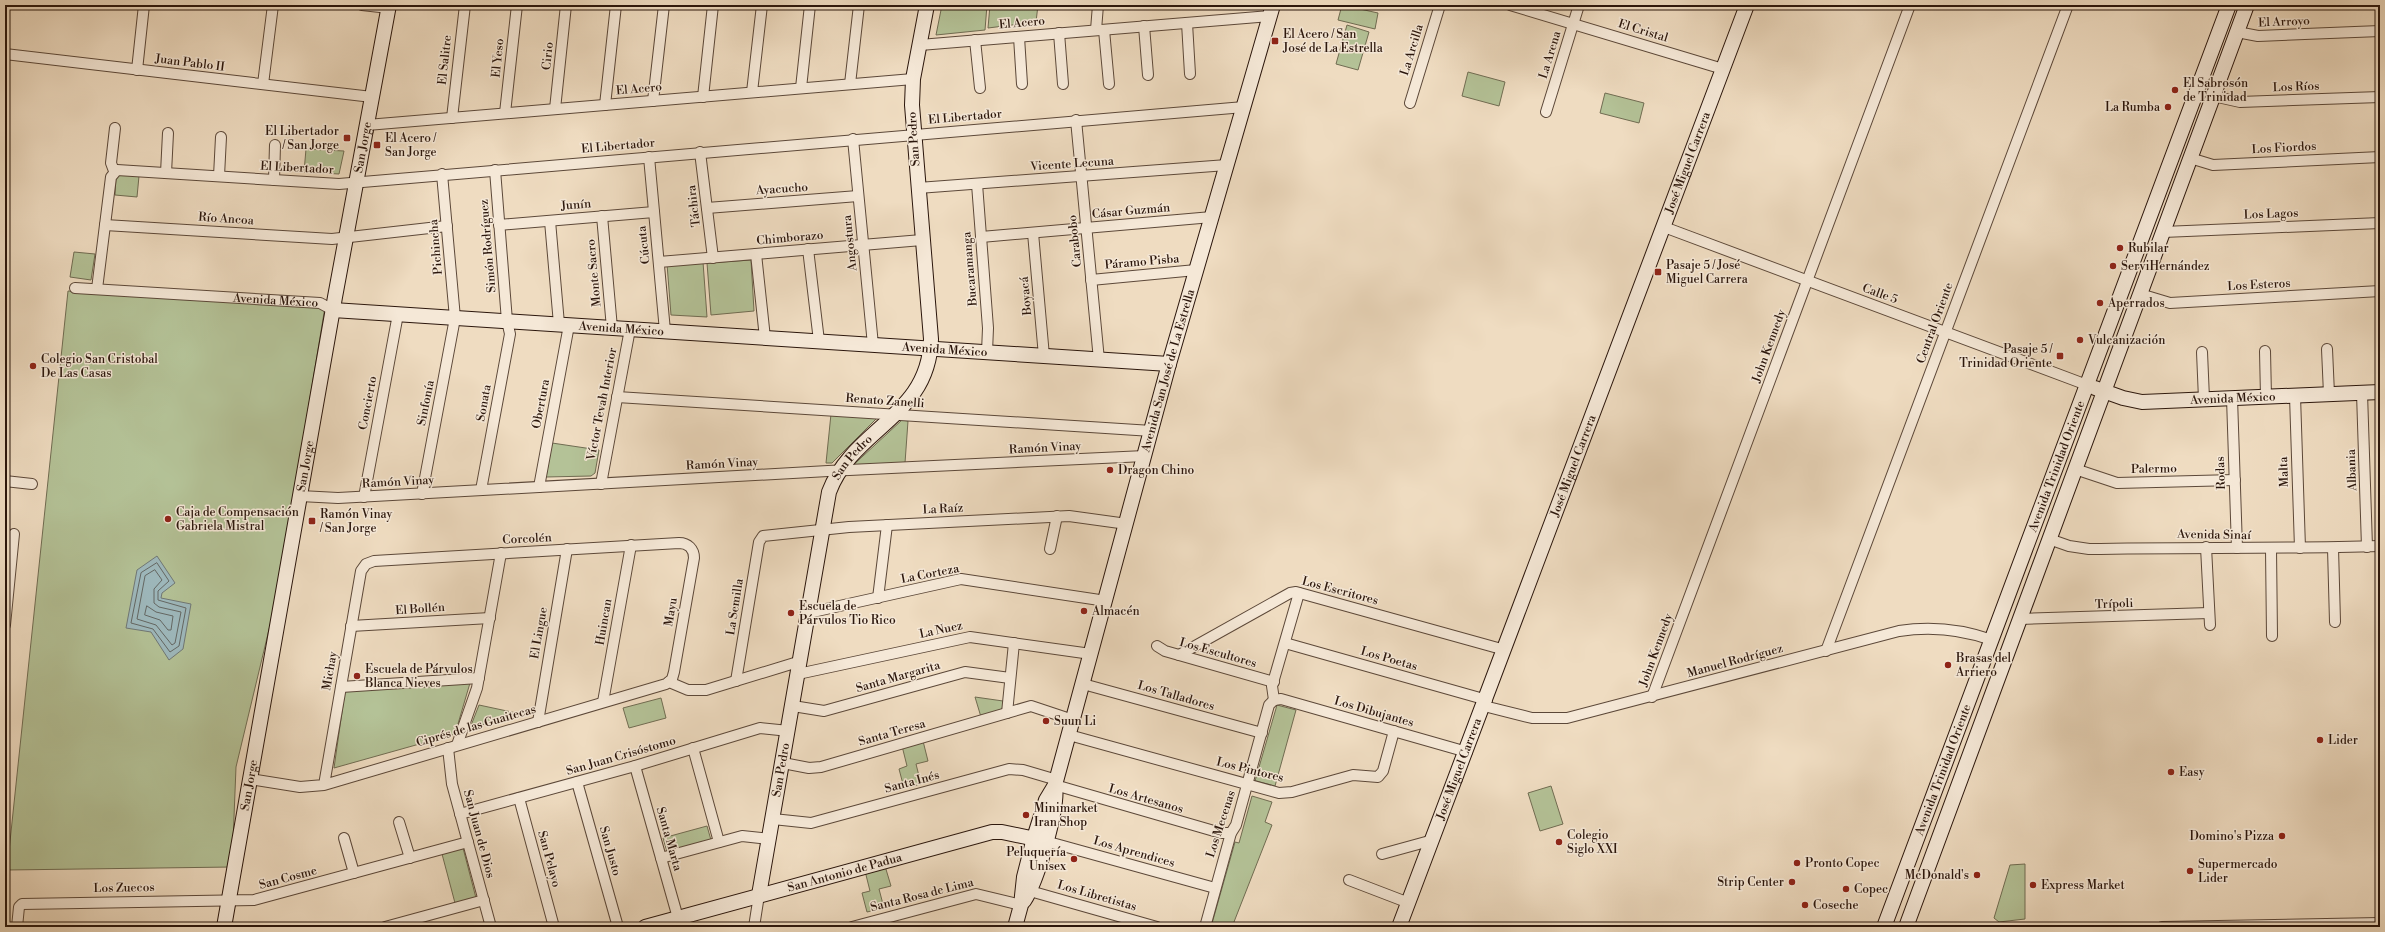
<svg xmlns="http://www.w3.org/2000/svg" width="2385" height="932" viewBox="0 0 2385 932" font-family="'Libre Bodoni',serif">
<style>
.green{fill:#b4c297;stroke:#706c52}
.water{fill:#9eb9bd;stroke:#707876}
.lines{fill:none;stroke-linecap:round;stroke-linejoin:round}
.shore{stroke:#646864;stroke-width:1}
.street-casing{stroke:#5c4839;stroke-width:12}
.secondary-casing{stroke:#2b160c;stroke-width:16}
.street{stroke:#f5e8d7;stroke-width:10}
.secondary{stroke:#f5e8d7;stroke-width:14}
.poi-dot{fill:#8f2418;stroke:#f5e8d7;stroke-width:1.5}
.labels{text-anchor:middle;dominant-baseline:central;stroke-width:3;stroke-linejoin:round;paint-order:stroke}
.street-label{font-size:12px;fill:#2b160c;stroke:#f5e8d7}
.poi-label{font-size:12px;fill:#2b160c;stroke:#f5e8d7;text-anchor:start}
</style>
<rect width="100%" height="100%" fill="#efdcc1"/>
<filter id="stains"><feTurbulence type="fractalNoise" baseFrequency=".005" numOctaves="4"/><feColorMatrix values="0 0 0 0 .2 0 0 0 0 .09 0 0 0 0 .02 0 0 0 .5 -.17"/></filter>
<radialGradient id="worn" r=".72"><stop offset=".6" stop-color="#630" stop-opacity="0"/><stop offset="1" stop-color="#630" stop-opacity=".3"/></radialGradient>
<path class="green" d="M942,5H987L985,30L936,35Z
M990,5H1038L1036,22L988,28Z
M1342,5L1378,13L1375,29L1338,20Z
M1347,25L1369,32L1358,70L1336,64Z
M1468,72L1505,82L1499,106L1462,96Z
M1605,93L1644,103L1639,123L1600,113Z
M306,149L344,151L339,174L304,172Z
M120,174L139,176L137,197L115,195L116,176Z
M74,252L95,254L91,280L70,277Z
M751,260L754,311L711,315L707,263Z
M703,262L707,317L671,315L667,264Z
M68,291L325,307L278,592L236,767L232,867L7,870Z
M831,414L878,417L832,463H826Z
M902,420L908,421L905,463L850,468Z
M552,443L599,450L595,473L591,476L546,477Z
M470,683L455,734L334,768L345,691Z
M975,697L1003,701L1002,712L981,717Z
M661,698L666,718L629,728L623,708Z
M479,705L521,714L470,728Z
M1277,705L1296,710L1275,786L1255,781Z
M923,741L928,761L916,764L921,784L904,788L899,769L907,766L902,746Z
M1551,786L1563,824L1540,831L1528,793Z
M1252,796L1272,802L1265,822L1272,825L1232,927H1211L1235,842L1239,843Z
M707,826L711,840L667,852L663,838Z
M463,848L476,898L455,903L442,854Z
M2025,864V919L1999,922L1994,918L2010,865Z
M885,866L891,886L879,889L884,908L867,912L862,893L870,891L865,871Z"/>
<path class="water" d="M157,556L175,583L162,593L161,598L191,604L183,649L169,660L151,632L126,628L137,570Z"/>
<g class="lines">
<path class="shore" d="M157,563L169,581L158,591V600L186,608L179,646L170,652L153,629L131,623L141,573Z
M155,570L162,580L154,589V603L159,607L181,612L175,643L172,645L156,625L137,619L145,576Z
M147,606L156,612L173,616L171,630H168L160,620L145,615Z"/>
<g class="street-casing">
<g id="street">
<path d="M362,5L389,8"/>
<path d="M1510,5L1723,69"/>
<path d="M1187,23L1190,74"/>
<path d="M1144,26L1148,75"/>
<path d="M1096,30L1098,5"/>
<path d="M1104,30L1109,84"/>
<path d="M2237,32L2258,36L2380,31"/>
<path d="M1059,33L1063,84"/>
<path d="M1019,37L1022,84"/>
<path d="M975,40L980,88"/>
<path d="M920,45L1270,16"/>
<path d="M5,54L372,97"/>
<path d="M137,70L144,5"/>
<path d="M263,84L273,5"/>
<path d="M850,84L859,5"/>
<path d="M801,88L810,5"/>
<path d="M752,92L762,5"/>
<path d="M2213,96L2240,102L2380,97"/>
<path d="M703,97L713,5"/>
<path d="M653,101L664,5"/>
<path d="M1410,103L1440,5"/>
<path d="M605,105L616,5"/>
<path d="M555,109L566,5"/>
<path d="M1546,112L1579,5"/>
<path d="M505,113L517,5"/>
<path d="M452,118L465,5"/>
<path d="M1076,120L1099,360"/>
<path d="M367,125L913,79"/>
<path d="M853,139L873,345"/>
<path d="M700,152L713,258"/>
<path d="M649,157L665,331"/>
<path d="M2190,158L2213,165L2380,157"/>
<path d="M114,171L111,163L115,128"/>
<path d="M166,173L168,133"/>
<path d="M219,176L221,137"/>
<path d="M274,180L275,145"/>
<path d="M977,184L988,328L987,352"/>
<path d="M918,188L1227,165"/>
<path d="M707,208L858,196"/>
<path d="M602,216L612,328"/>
<path d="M550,221L559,324"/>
<path d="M105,225L332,239L447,226"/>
<path d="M499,225L654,212"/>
<path d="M1664,227L2087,385"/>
<path d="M2163,232L2380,223"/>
<path d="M1033,233L1044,356"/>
<path d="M981,237L1212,217"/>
<path d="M808,249L819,341"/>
<path d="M756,254L765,338"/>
<path d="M659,262L922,240"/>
<path d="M1091,280L1196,270"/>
<path id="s1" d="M75,288L320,303L333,310"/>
<path d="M97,289L111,177L117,170L339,184L1244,107"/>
<path d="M2140,294L2170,303L2380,291"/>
<path d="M2327,349L2329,394"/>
<path d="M2265,351L2266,397"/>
<path d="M2202,352L2204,399"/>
<path d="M2362,393L2367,547"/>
<path d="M2295,396L2300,548"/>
<path d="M617,397L1152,431"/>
<path d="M2232,398L2237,548"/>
<path d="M2075,469L2117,483L2235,480"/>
<path d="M5,481L32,484"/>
<path d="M601,484L630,329"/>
<path d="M539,487L569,325"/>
<path d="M481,490L510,334L507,321L495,170"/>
<path d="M422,494L455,318L442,174"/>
<path d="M300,496L338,498L828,471L1145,456"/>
<path d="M364,497L398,314"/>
<path d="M2049,539L2069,546L2089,549C2186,547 2283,549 2380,546"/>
<path d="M2206,547L2210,625"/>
<path d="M2333,548L2335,622"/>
<path d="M1050,549L1057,516"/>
<path d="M2271,549L2272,636"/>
<path d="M878,598L887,525"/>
<path d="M808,613L961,579L1106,601"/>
<path d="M2020,619L2209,613"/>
<path d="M5,625L14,534"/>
<path d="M351,626L490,618"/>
<path d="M1285,643L1487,700"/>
<path d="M1157,646L1165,651L1274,682"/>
<path d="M1826,651L2068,5"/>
<path d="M1179,655L1290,593L1296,592L1505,650"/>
<path d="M798,674L970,637L1091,654"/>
<path d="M736,681L759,542L763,536L849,527L1069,516L1127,524"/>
<path d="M669,682L688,690H706L801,661"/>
<path d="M1083,684L1262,733"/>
<path d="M341,687L479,678"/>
<path d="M1652,697L1910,5"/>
<path d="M1274,700L1281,699L1467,752"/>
<path d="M1274,700L1272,686L1299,593"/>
<path d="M603,702L631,545"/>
<path d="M793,706L824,711L965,672L1010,678"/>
<path d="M1484,706L1532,718H1567L1899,631C1931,626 1961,629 1992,640"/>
<path d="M1007,713L1014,643"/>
<path d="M538,722L567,549"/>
<path d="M1069,735L1279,793L1292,792L1353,775L1378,777L1383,771L1394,731"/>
<path d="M457,745L477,688L501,553"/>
<path d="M448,748L452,784L491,927"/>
<path d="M693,748L719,842"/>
<path d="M783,763L809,768L821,767L1031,706L1073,720"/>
<path d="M635,766L678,918"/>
<path d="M250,779L300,787L324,785L666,684L672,679L674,672L694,558C694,549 688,543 679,543L374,561L366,564L361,571L324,785"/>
<path d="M577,782L618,927"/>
<path d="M1055,785L1221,833H1231"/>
<path d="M519,798L554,927"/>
<path d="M460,814L635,766L760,728L789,731"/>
<path d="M773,819L811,823L1009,769L1023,770L1057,780"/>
<path d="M399,822L410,858"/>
<path d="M344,838L354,873"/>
<path d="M1045,841L1215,888"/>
<path d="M1382,854L1433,840"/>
<path d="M661,858L742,836L770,839"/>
<path d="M1349,880L1409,903"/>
<path d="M1030,891L1157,927"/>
<path d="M17,927L19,907L22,904L254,900L468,842"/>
<path d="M385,927L484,900"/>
<path d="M754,927L759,895"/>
<path d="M852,927L976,894L1021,905"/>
<path d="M1205,927L1231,833L1236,825L1269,705L1274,700"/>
<path d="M2162,927L2380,923"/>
</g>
</g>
<g class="secondary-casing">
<g id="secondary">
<path id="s2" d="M333,310L1169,364"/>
<path id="s3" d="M2095,388L2123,398L2142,402L2380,392"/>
<path id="s4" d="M759,895L829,492C853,428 929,417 931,339L912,105L913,79L927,5"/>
<path d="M1024,901C1037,881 1059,808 1055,785"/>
<path id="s5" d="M224,927L335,297L389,5"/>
<path id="s6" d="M645,927L992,832H1002L1045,841"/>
<path id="s7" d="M1015,927L1021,905L1024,877L1034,838L1046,800L1055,785L1169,364L1273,5"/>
<path id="s8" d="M1399,927L1747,5"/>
<path id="s9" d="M1884,927L2229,5"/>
<path d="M1906,927L2247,5"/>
</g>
</g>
<use href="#street" class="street"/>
<use href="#secondary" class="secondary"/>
</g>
<g class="poi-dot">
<rect x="1271" y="37" width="8" height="8" rx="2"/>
<circle cx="2175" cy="90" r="4"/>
<circle cx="2168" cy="107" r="4"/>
<rect x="343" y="134" width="8" height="8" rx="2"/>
<rect x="373" y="141" width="8" height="8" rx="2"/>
<circle cx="2120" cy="248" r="4"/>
<circle cx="2113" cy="266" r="4"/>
<rect x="1654" y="268" width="8" height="8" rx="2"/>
<circle cx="2100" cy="303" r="4"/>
<circle cx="2080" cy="340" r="4"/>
<rect x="2056" y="352" width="8" height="8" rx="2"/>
<circle cx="33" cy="366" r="4"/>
<circle cx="1110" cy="470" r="4"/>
<circle cx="168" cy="519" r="4"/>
<rect x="308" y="517" width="8" height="8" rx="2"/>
<circle cx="1084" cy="611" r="4"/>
<circle cx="791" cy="613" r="4"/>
<circle cx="1948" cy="665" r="4"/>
<circle cx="357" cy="676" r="4"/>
<circle cx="1046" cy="721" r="4"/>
<circle cx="2320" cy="740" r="4"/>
<circle cx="2171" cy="772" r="4"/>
<circle cx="1026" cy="815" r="4"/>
<circle cx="2282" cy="836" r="4"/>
<circle cx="1559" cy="842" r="4"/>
<circle cx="1074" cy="859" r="4"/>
<circle cx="1797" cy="863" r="4"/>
<circle cx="2190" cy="871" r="4"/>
<circle cx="1977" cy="875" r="4"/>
<circle cx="1792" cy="882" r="4"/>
<circle cx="2033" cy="885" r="4"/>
<circle cx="1846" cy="889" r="4"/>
<circle cx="1805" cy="905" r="4"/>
</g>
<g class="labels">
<g class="street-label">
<text transform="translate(2284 22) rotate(-2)">El Arroyo</text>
<text transform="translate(1022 23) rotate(-5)">El Acero</text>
<text transform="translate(1643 31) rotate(17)">El Cristal</text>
<text transform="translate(1412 50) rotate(-73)">La Arcilla</text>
<text transform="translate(1550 55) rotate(-73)">La Arena</text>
<text transform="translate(548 56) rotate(-84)">Cirio</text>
<text transform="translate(498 58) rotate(-84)">El Yeso</text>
<text transform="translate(445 60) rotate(-84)">El Salitre</text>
<text transform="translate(190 63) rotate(7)">Juan Pablo II</text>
<text transform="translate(2296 87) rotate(-2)">Los Ríos</text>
<text transform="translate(639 89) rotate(-5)">El Acero</text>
<text transform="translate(965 117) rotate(-5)">El Libertador</text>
<text transform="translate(914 139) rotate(-94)">San Pedro</text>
<text transform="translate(618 146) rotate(-5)">El Libertador</text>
<text stroke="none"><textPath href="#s5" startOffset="792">San Jorge</textPath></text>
<text transform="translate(2284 148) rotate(-3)">Los Fiordos</text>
<text stroke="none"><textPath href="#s8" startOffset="817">José Miguel Carrera</textPath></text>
<text transform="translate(1072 164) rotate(-4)">Vicente Lecuna</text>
<text transform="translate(297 168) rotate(3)">El Libertador</text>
<text transform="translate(782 189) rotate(-4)">Ayacucho</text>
<text transform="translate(576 205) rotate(-5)">Junín</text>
<text transform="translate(694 206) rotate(-97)">Táchira</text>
<text transform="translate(1131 211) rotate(-5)">Cásar Guzmán</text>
<text transform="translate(2271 214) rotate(-2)">Los Lagos</text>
<text transform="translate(226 219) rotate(4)">Río Ancoa</text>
<text transform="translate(790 238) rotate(-5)">Chimborazo</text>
<text transform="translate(1075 241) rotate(-96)">Carabobo</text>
<text transform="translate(850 243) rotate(-96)">Angostura</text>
<text transform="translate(644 245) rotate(-96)">Cúcuta</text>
<text transform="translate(488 246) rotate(-95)">Simón Rodríguez</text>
<text transform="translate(436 247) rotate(-95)">Pichincha</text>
<text transform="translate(1142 262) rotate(-5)">Páramo Pisba</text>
<text transform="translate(970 269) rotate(-95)">Bucaramanga</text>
<text transform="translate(594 273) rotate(-95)">Monte Sacro</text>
<text transform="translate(2259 285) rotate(-3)">Los Esteros</text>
<text transform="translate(1880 294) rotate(20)">Calle 5</text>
<text transform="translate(1026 296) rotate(-95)">Boyacá</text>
<text stroke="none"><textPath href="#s1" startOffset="201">Avenida México</textPath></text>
<text transform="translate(1935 323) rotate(-70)">Central Oriente</text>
<text stroke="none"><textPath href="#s2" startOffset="289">Avenida México</textPath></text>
<text transform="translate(1769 346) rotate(-70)">John Kennedy</text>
<text stroke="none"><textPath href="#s2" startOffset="613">Avenida México</textPath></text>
<text stroke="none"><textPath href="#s7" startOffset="578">Avenida San José de La Estrella</textPath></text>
<text stroke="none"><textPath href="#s3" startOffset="140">Avenida México</textPath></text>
<text transform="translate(885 401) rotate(4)">Renato Zanelli</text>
<text transform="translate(368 403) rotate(-79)">Concierto</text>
<text transform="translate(426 403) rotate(-79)">Sinfonía</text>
<text transform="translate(484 403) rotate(-80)">Sonata</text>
<text transform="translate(541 404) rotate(-79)">Obertura</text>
<text transform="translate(602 404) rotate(-79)">Víctor Tevah Interior</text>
<text transform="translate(1045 448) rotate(-3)">Ramón Vinay</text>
<text stroke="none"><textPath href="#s4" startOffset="451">San Pedro</textPath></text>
<text transform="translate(722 464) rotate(-3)">Ramón Vinay</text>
<text stroke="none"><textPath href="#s5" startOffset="468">San Jorge</textPath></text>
<text stroke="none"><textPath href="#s8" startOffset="493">José Miguel Carrera</textPath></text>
<text stroke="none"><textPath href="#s9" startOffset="492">Avenida Trinidad Oriente</textPath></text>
<text transform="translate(2154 469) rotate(-1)">Palermo</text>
<text transform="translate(2352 470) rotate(-92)">Albania</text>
<text transform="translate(2284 472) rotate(-92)">Malta</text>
<text transform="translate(2221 473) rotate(-92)">Rodas</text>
<text transform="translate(398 482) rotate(-3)">Ramón Vinay</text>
<text transform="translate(943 509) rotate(-3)">La Raíz</text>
<text transform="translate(2214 535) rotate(1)">Avenida Sinaí</text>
<text transform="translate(527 539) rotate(-3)">Corcolén</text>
<text transform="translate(930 574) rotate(-11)">La Corteza</text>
<text transform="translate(1340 591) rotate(15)">Los Escritores</text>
<text transform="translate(2114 604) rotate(-2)">Trípoli</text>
<text transform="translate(735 607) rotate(-81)">La Semilla</text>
<text transform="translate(420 609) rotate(-4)">El Bollén</text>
<text transform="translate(671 612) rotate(-80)">Mayu</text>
<text transform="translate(604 622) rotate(-80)">Huincan</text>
<text transform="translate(941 630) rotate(-12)">La Nuez</text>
<text transform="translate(539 633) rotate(-80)">El Lingue</text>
<text transform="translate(1656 650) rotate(-70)">John Kennedy</text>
<text transform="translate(1218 653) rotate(16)">Los Escultores</text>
<text transform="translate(1389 659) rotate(16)">Los Poetas</text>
<text transform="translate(1735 661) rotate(-15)">Manuel Rodríguez</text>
<text transform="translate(330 671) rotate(-80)">Michay</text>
<text transform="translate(898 677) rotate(-16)">Santa Margarita</text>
<text transform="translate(1176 696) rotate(16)">Los Talladores</text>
<text transform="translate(1374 712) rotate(16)">Los Dibujantes</text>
<text transform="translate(476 726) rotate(-16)">Ciprés de las Guaitecas</text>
<text transform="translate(892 733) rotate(-16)">Santa Teresa</text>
<text transform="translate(621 756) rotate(-16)">San Juan Crisóstomo</text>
<text stroke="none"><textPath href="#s8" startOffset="169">José Miguel Carrera</textPath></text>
<text stroke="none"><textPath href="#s9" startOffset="168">Avenida Trinidad Oriente</textPath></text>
<text stroke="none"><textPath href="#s4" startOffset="127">San Pedro</textPath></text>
<text transform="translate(1250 770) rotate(14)">Los Pintores</text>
<text transform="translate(912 782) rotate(-15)">Santa Inés</text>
<text stroke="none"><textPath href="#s5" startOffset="144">San Jorge</textPath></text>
<text transform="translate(1146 799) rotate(16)">Los Artesanos</text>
<text transform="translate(1221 824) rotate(-72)">Los Mecenas</text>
<text transform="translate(479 834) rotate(75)">San Juan de Dios</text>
<text transform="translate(669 839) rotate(74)">Santa Marta</text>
<text transform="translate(610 851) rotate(74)">San Justo</text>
<text transform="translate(1134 852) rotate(16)">Los Aprendices</text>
<text transform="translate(549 859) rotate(75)">San Pelayo</text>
<text stroke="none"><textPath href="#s6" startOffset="207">San Antonio de Padua</textPath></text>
<text transform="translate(288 878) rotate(-15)">San Cosme</text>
<text transform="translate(124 888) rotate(-1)">Los Zuecos</text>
<text transform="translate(922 895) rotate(-14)">Santa Rosa de Lima</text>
<text transform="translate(1097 896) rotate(16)">Los Libretistas</text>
</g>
<g class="poi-label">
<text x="1283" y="34">El Acero / San<tspan x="1283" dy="14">José de La Estrella</tspan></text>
<text x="2183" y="83">El Sabrosón<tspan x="2183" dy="14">de Trinidad</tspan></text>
<text x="2160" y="107" text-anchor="end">La Rumba</text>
<text x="339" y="131" text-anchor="end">El Libertador<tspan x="339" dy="14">/ San Jorge</tspan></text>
<text x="385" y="138">El Acero /<tspan x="385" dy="14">San Jorge</tspan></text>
<text x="2128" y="248">Rubilar</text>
<text x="1666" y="265">Pasaje 5 / José<tspan x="1666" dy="14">Miguel Carrera</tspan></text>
<text x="2121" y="266">ServiHernández</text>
<text x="2108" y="303">Aperrados</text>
<text x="2088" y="340">Vulcanización</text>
<text x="2052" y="349" text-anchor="end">Pasaje 5 /<tspan x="2052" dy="14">Trinidad Oriente</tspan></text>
<text x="41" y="359">Colegio San Cristobal<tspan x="41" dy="14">De Las Casas</tspan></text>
<text x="1118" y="470">Dragon Chino</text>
<text x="176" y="512">Caja de Compensación<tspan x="176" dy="14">Gabriela Mistral</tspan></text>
<text x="320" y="514">Ramón Vinay<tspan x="320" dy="14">/ San Jorge</tspan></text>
<text x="799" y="606">Escuela de<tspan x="799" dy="14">Párvulos Tio Rico</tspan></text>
<text x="1092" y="611">Almacén</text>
<text x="1956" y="658">Brasas del<tspan x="1956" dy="14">Arriero</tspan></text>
<text x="365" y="669">Escuela de Párvulos<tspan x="365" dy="14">Blanca Nieves</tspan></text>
<text x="1054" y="721">Suun Li</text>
<text x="2328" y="740">Lider</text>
<text x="2179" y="772">Easy</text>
<text x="1034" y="808">Minimarket<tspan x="1034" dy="14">Iran Shop</tspan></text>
<text x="1567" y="835">Colegio<tspan x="1567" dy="14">Siglo XXI</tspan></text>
<text x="2274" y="836" text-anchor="end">Domino's Pizza</text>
<text x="1066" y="852" text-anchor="end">Peluquería<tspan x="1066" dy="14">Unisex</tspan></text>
<text x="1805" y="863">Pronto Copec</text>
<text x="2198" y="864">Supermercado<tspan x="2198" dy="14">Lider</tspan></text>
<text x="1969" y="875" text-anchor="end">McDonald's</text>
<text x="1784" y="882" text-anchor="end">Strip Center</text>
<text x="2041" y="885">Express Market</text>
<text x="1854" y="889">Copec</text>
<text x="1813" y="905">Coseche</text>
</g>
</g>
<rect width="2385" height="932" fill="none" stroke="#efdcc1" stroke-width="20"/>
<rect x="6" y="6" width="2373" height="920" fill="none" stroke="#2b160c" stroke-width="2"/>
<rect x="10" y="10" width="2365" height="912" fill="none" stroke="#2b160c"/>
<rect width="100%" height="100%" filter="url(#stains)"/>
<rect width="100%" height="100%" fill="url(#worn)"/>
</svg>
